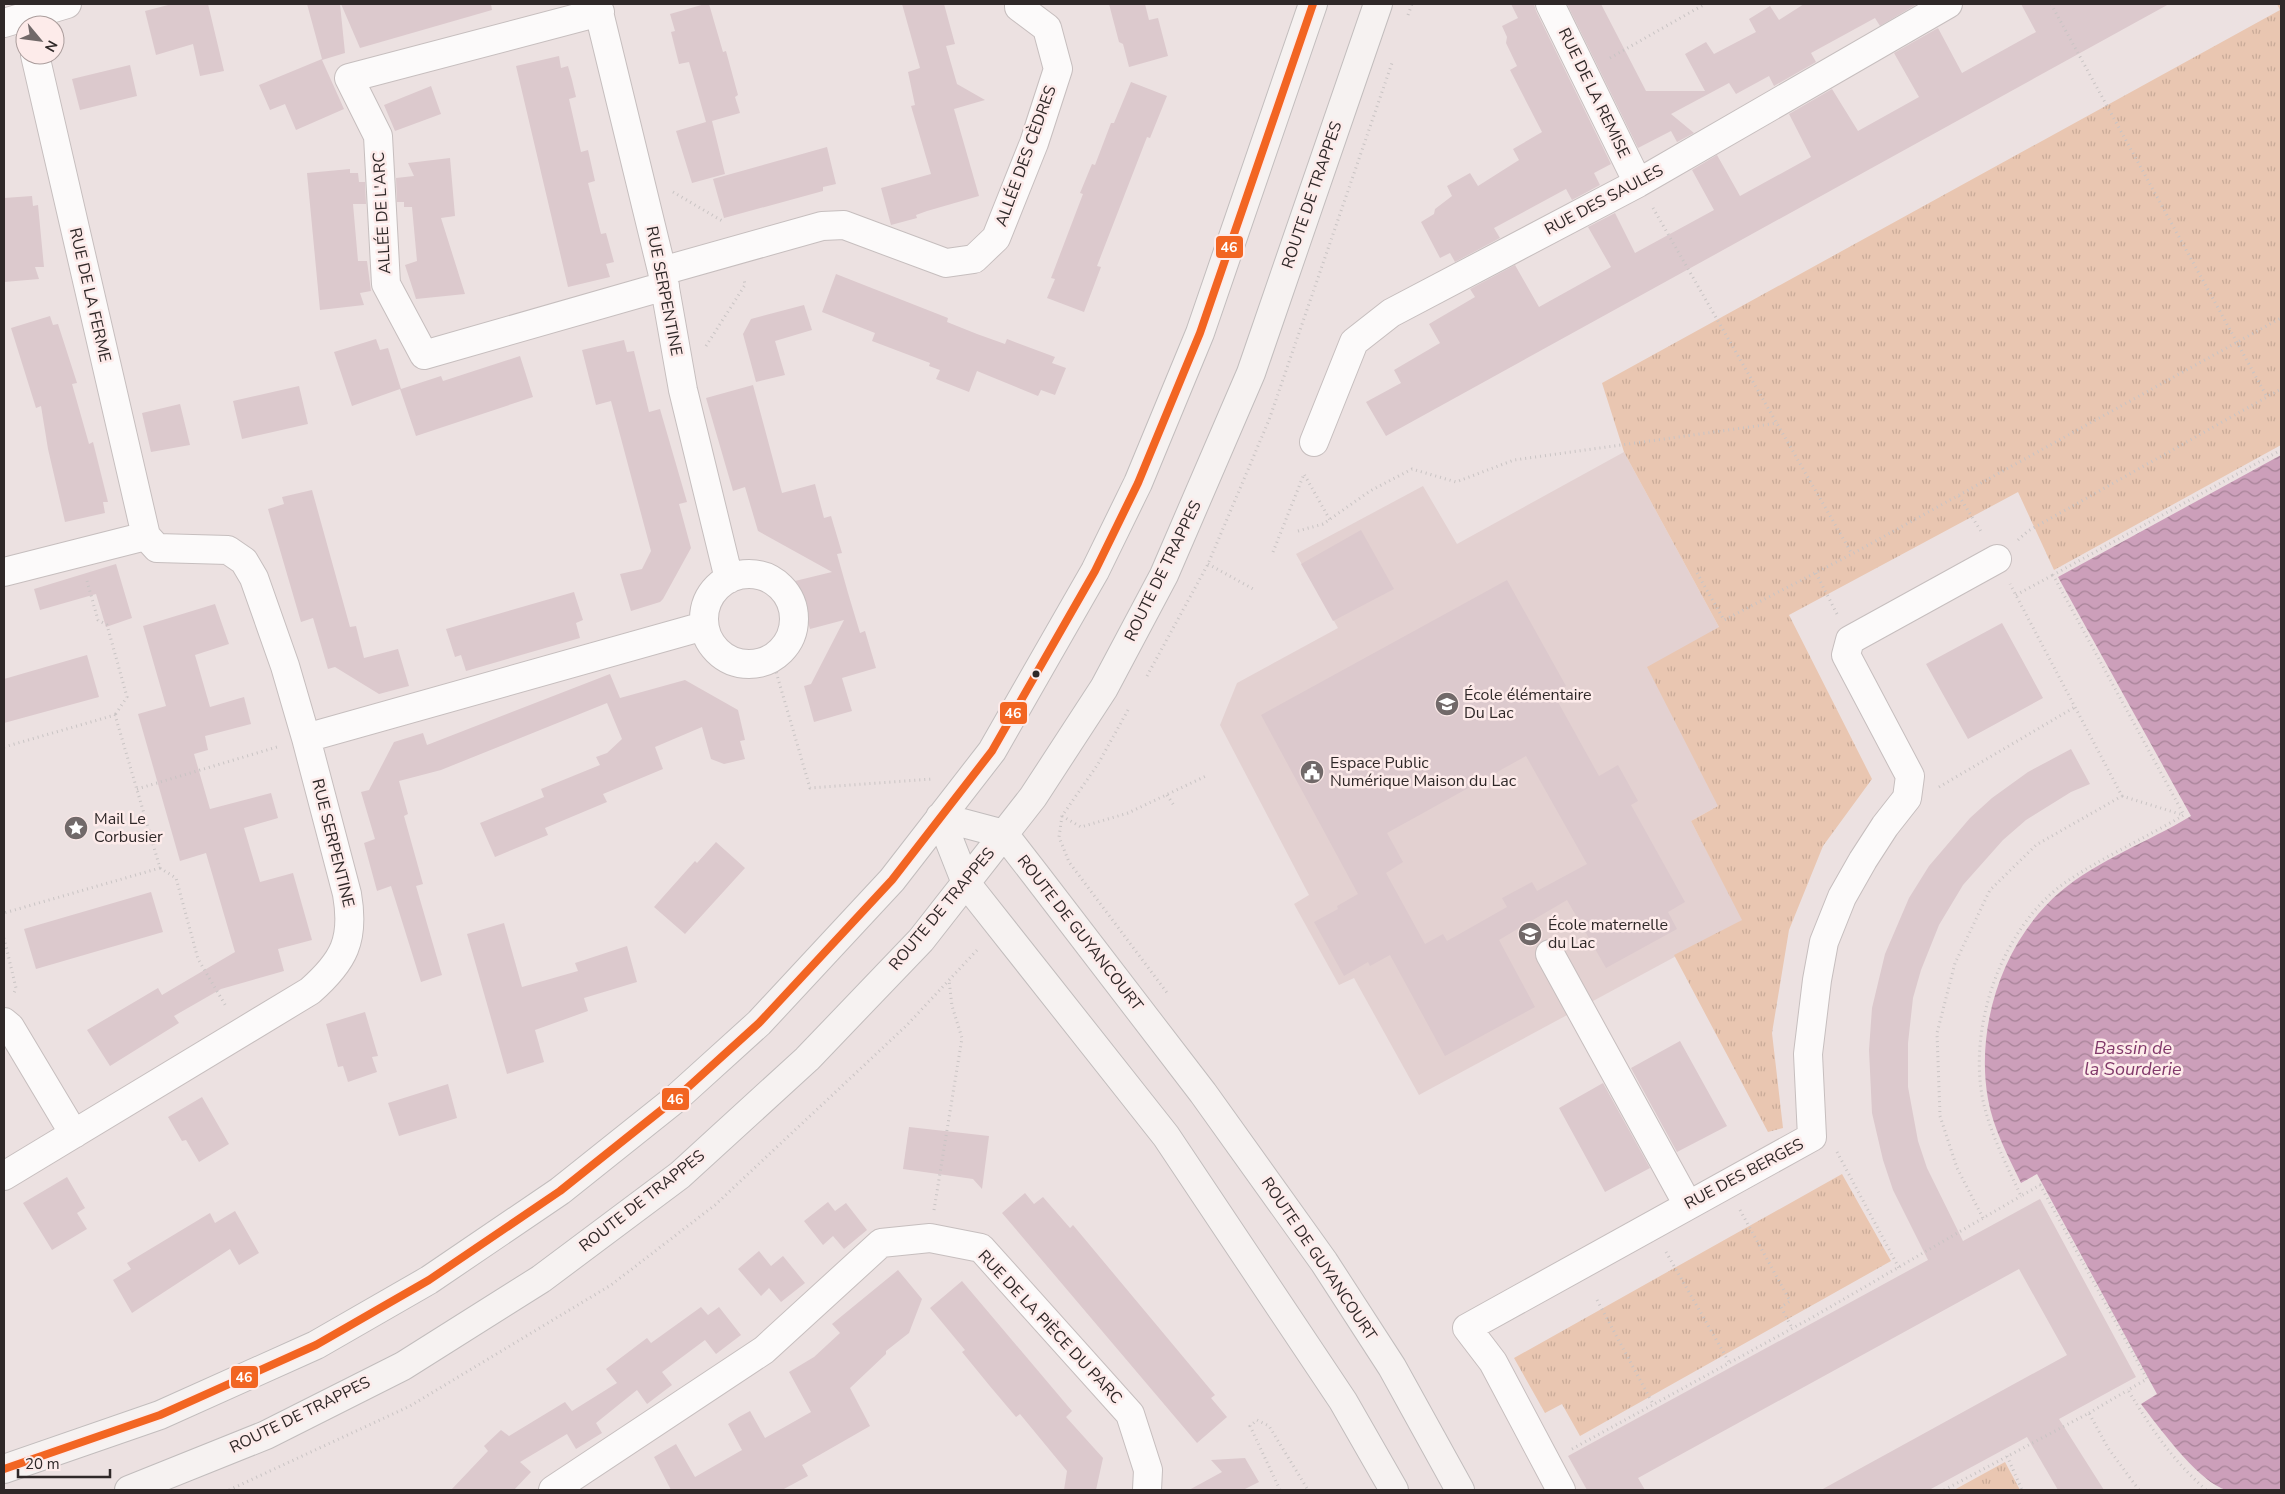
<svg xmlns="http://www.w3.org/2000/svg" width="2285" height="1494" viewBox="0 0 2285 1494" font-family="'Nunito Sans',sans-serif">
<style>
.built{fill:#e3d1d1}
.grass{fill:url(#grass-tufts)}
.water{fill:url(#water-waves)}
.building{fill:#dcc9cd;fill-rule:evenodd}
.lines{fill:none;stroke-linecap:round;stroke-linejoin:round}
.minor-casing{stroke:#c6bebe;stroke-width:30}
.major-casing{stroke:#c2bdbd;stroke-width:30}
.path{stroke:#c9c4c4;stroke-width:3;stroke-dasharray:1 4;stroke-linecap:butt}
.minor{stroke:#fcfafa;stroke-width:28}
.major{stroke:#f6f2f1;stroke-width:28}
.bus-1-casing{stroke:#fdebea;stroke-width:11}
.bus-1{stroke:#f26522;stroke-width:8}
.bus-dot{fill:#2f2828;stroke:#fdebea;stroke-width:2}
.labels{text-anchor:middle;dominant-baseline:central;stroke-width:5;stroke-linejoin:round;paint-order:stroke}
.street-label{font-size:16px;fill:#2f2828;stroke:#fdebea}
.poi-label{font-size:16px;fill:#2f2828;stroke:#fdebea;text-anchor:start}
.water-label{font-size:18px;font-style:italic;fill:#81386a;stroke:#fdebea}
.line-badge{stroke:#fdebea;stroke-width:2}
.badge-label{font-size:14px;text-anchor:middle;font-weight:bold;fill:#fff}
</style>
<defs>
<pattern id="grass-tufts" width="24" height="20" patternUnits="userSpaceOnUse" patternTransform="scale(1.25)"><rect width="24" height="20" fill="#e9c6b1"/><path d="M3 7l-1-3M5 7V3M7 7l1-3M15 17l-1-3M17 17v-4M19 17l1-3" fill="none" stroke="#c8aa98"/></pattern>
<pattern id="water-waves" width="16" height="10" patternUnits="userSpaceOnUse" patternTransform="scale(1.25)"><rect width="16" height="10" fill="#cc9fba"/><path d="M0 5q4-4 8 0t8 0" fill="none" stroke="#a68297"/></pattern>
</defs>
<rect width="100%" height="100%" fill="#ece1e1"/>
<path class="built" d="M1624,452L1719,627L1718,806L1691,821L1743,920L1419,1095L1354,978L1339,985L1294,904L1309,895L1220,725L1237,683L1338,628L1296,554L1423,486L1457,544Z"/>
<path class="grass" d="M2277,4H2281V445L2054,570L2018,492L1789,615L1872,779L1823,846L1789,930L1772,1033L1783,1128L1768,1132L1674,955L1742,920L1691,821L1718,806L1647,667L1719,627L1624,452L1602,383L2280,10Z
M1842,1174L1891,1261L1580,1436L1562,1404L1545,1413L1514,1358Z
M2005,1462L2020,1490H1954Z"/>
<path class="water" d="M2281,455V1490C2267,1490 2241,1494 2227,1490C2199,1483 2159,1427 2141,1404L2157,1394L2037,1174L2021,1183C2008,1156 1993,1128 1988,1099C1975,1026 2003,941 2060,892C2098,860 2148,842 2191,816L2058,577Z"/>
<path class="building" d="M172,4H208L224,71L200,76L193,44L156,55L145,11Z
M307,4H340L345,53L322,60L344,109L296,130L285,104L270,110L259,85L322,59Z
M341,4H491L492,10L360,48Z
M705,4H709L723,52L726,51L738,95L735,97L740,113L712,121L725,174L692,183L676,131L706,122L689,62L679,64L671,32L675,31L670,14Z
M902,4H944L955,44L946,46L957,84L985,100L954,109L979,196L927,211L916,215L917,218L891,225L881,188L931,174L911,106L915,105L908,72L920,68Z
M1109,4H1145L1149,20L1158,18L1168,56L1129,67L1123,44L1119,42Z
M1511,4H1534L1536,11L1611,164L1594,173L1600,185L1572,200L1566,189L1494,228L1500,238L1455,262L1450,253L1440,258L1421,222L1434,214L1435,209L1452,196L1447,186L1470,173L1478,186L1519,160L1513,149L1542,132L1510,70L1517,66L1506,43L1507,37L1502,26L1518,18Z
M1567,4H1601L1646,91H1705L1685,54L1706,42L1714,54L1756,32L1749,19L1770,6L1779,20L1804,4H1917L1880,26L1875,18L1811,53L1816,62L1774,86L1769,76L1736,94L1729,83L1671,114L1694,133L1677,142L1671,131L1638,148Z
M2021,4H2169L1386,436L1366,402L1401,383L1394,370L1440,343L1429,324L1475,297L1470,289L1515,265L1539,307L1611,267L1588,227L1615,213L1635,253L1714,210L1692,170L1717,155L1740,196L1811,157L1789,114L1832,89L1858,131L1919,97L1894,53L1938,28L1962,73L2036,32Z
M559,56L561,68L568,66L572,80L576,97L569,99L581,152L588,150L595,181L588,183L601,234L606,233L614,262L606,264L610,277L568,287L516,66Z
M130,65L137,96L80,110L72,79Z
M1131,82L1167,96L1150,138L1147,137L1097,266L1101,267L1084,312L1047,298L1055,279L1051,278L1083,194L1080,193L1092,164L1095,165L1111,123H1114Z
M431,86L441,114L395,131L384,105Z
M827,147L836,184L823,187V191L724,218L713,179Z
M450,158L455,216L441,218L465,294L416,299L405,265L417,261L412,207H404V202H397L396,178L414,176L408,163Z
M350,169V173H358L359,182H365L366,204H353L358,261H367L371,291L360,293L364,305L320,310L307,173Z
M32,196L33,206L38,205L44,267H35L39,279L4,282V198Z
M836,274L948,318L947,322L977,334L1005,344L1007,339L1055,357L1052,363L1066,368L1055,395L1041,390L1038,396L977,371L969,392L936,379L940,370L929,366L930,363L872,341L875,333L822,312Z
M804,305L812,330L775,341L785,375L756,382L743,334L751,319Z
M50,316L53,325L58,324L77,383L72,384L89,444L93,442L108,502H103L105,513L65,522L48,449L41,406L36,408L11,328Z
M376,339L380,350L388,348L401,389L441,376L443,381L520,356L533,397L416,436L400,389L352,406L334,352Z
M624,340L627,352L634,351L649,412L660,409L687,502L679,504L691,548L663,599L660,602L631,611L620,574L642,569L651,551L611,401L596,405L582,350Z
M753,385L782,493L815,484L824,518L831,516L842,553L837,554L848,593L860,633L865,631L876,668L842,678L852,711L814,722L804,686L811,684L844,620L810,629L795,581L832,572L758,531L745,487L733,491L706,398Z
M299,386L308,424L242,439L233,401Z
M180,404L190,445L151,452L142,413Z
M312,490L350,627L356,626L364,658L398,649L409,686L379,694L335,667L328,669L313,618L301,622L268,509L284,504L282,497Z
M1361,530L1394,589L1333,621L1301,564Z
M116,564L132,618L106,627L96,594L40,610L34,589Z
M1507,580L1566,686L1553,693L1599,776L1618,765L1638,801L1631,805L1685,902L1668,912L1677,929L1606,968L1567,900L1499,940L1535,1007L1445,1056L1390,955L1370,966L1368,962L1344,976L1314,922L1338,909L1337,906L1358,894L1261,715ZM1526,756L1587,864L1537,891L1532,882L1502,898L1507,907L1447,941L1443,934L1425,944L1386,873L1403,862L1387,833Z
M574,592L583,620L576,623L580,638L466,671L461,655L455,657L446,629Z
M215,604L229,644L195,655L210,707L244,697L251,724L205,736L208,750L194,754L210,809L271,793L278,818L244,828L260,882L293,873L312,940L278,949L284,971L221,989L174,1016L179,1023L110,1066L87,1030L158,988L162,995L235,952L206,853L180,861L138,714L166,706L143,626Z
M2002,623L2043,698L1968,739L1926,664Z
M87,655L99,697L4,723V679Z
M610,674L620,698L685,680L738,710L745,740L740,741L745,759L724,764L711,759L702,727L655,747L663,769L603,794L607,802L545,828L548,835L495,857L480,823L544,797L541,789L600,765L596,757L607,753L622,739L607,703L441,770L399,781L408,814L404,816L423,884L416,886L442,975L421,982L391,886L377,891L364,843L375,839L361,792L369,790L394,742L423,733L427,745Z
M2071,749L2090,784L2071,792L2026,820L2003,840L1963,885L1939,925L1921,970L1913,998L1908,1043V1087L1918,1141L1927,1168L1963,1241L2040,1199L2136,1377L2059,1419L2104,1490H2058L2027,1437L1929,1490H1821L2067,1355L2019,1269L1638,1478L1645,1490H1587L1568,1456L1928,1260L1893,1190L1883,1160L1872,1113L1869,1050L1872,1008L1885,954L1909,898L1929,866L1970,818L1992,798L2028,772Z
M716,842L745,868L685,934L654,907L695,861L697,863Z
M151,892L163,932L36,969L24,929Z
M504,923L522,987L578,971L575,963L627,946L637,982L584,998L588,1011L535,1030L544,1062L507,1074L467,934Z
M365,1012L378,1056L372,1057L377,1072L348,1082L343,1066L338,1067L326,1024Z
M1680,1041L1727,1126L1677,1152L1631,1068Z
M1603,1083L1650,1168L1605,1192L1559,1108Z
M448,1084L457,1118L399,1136L388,1103Z
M202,1097L229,1144L199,1162L186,1140L182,1141L168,1117Z
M909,1127L989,1136L982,1189L973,1179L903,1169Z
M67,1177L85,1208L77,1213L87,1229L52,1250L23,1203Z
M1025,1193L1034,1204L1043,1197L1070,1228L1073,1225L1215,1395L1211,1398L1227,1417L1197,1443L1002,1213Z
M828,1202L835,1211L846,1203L867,1230L844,1249L833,1236L823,1245L804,1221Z
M235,1211L259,1253L239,1265L230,1249L132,1313L113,1280L131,1269L127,1263L210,1213L215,1223Z
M759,1251L771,1266L783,1256L805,1283L781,1302L769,1288L761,1296L738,1269Z
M898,1270L922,1299L909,1333L886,1351V1354L850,1388L870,1426L802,1465L808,1476L782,1490H671L654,1457L676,1444L695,1477L742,1450L728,1424L739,1417L750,1411L765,1438L811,1412L789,1372L814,1357L840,1333L832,1324Z
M962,1281L1072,1411L1066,1417L1103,1458L1096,1490H1064L1067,1471L1020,1414L1016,1417L989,1385L962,1352L965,1350L930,1308Z
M701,1307L708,1315L719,1307L741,1335L716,1354L705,1340L662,1372L672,1385L647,1404L637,1390L596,1423L602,1433L576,1449L567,1434L520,1462L531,1472L514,1490H451L488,1451L484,1446L501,1430L509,1436L565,1402L572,1411L617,1383L606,1369L647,1338L651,1343Z
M1245,1458L1259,1482L1243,1490H1189L1222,1472L1211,1460Z"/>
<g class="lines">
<g class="minor-casing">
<path id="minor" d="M597,4L662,271L683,390L729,579
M1550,4L1638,183
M600,12L349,78L378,136L386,284L424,355L665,286
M4,23L67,4
M35,55L146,536L157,548L228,550L244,561L254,578L285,666L306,738
M662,271L822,226L844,225L946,263L974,259L996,238L1034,143L1058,69L1047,28L1019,7V4
M1314,442L1354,342L1391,313L1638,183L1948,4
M4,572L146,536
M704 619a45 45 0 1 1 90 0a45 45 0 1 1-90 0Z
M1550,954L1688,1205
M4,1022L10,1027L74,1134
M4,1176L310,991C344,961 355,940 347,894L306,738L704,626
M553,1490L764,1350L881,1243L930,1238L981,1248L1130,1414L1148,1470L1147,1490
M1561,1490L1493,1362L1467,1328L1812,1137L1808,1054L1817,980L1824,942L1842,897L1863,860L1885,826L1907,798L1910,776L1846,655L1850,640L1997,559"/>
</g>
<g class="major-casing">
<path id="major" d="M940,817L1004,834L1035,874L1203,1093L1324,1262L1392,1367L1460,1490
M940,817L966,883L1166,1136L1343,1401L1394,1490
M4,1469L160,1415L316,1345L429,1280L560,1191L674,1100L759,1023L892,880L992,751L1095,571L1138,483L1200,333L1313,4
M129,1490L266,1435L403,1366L541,1279L680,1175L807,1059L921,940L1033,797L1104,688L1164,575L1251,373L1378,4"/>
</g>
<path class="path" d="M2051,4L2267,397
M1408,15L1412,4
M1610,58L1705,4
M673,192L724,222
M1653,208L1852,554
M706,346L745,285L744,279
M1959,496L1982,533
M1298,531L1323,524L1370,491L1412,469L1456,482L1514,460L1778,423
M2018,540L2028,531L2281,389
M1273,552L1304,474L1330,520
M1208,564L1255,590
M1697,573L1724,620L1852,554L2281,318
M1816,573L1837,614
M87,581L98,620L107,625L127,697L115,715
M2016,595L2053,575
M772,658L810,788L932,779
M1147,676L1208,564L1269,420L1392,63
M1128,710L1098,764L1062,816L1059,837L1069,862L1168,994
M4,747L115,715L160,868L4,913
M1939,787L2075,707
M137,789L277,747
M1167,795L1175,807
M2122,796L2183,815
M1062,816L1081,827L1128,813L1206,776
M160,868L176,878L198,959L227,1008
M4,938L16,988L13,996
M1837,1152L1899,1268
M934,1210L962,1038L952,1006L949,980
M1740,1210L1790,1301L1781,1307L1792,1328
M1983,1218L1957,1168L1940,1116L1937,1033L1955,963L1990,890L2036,845L2122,796L2010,584
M1666,1252L1729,1362
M1597,1300L1653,1404
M2089,1413L2128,1390
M1572,1449L1813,1317L2021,1196
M2007,1456L2022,1490
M229,1490L410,1406L611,1285L715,1205L907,1025L979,948
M1280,1490L1250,1426L1257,1420L1269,1426L1308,1490
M1944,1490L2089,1413L2108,1448L2139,1490
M2206,1490C2170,1457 2153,1431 2128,1390L2147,1379L2040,1185L2021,1196C2007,1166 1992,1137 1984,1105C1966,1030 2001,927 2066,882C2101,858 2147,837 2184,815L2053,575L2281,450"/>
<use href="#minor" class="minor"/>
<use href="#major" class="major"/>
<g class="bus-1-casing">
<path id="bus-1" d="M4,1469L160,1415L316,1345L429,1280L560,1191L674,1100L759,1023L892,880L992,751L1095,571L1138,483L1200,333L1313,4"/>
</g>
<use href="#bus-1" class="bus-1"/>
</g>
<defs>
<g id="school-disc" transform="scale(1.25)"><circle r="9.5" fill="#716969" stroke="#fdebea"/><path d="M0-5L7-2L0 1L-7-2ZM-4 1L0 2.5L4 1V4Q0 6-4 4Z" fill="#fff"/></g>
<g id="civic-disc" transform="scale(1.25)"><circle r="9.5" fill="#716969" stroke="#fdebea"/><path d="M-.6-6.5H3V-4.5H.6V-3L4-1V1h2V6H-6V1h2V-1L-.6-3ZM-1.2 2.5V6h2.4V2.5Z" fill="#fff"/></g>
<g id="sight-disc" transform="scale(1.25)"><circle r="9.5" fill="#716969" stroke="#fdebea"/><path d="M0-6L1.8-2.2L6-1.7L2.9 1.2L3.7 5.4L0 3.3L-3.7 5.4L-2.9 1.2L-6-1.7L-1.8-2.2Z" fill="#fff"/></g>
</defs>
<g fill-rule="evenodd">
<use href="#school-disc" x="1447" y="704"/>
<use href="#civic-disc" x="1312" y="772"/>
<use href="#sight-disc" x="76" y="828"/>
<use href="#school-disc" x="1530" y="934"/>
</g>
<circle class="bus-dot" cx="1036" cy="674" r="4.5"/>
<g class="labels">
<g class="street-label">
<text transform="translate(1594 93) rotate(64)">RUE DE LA REMISE</text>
<text transform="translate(1026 156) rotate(-70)">ALLÉE DES CÈDRES</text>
<text transform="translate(1312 195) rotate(-71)">ROUTE DE TRAPPES</text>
<text transform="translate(1604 200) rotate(-28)">RUE DES SAULES</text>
<text transform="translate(382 213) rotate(-93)">ALLÉE DE L'ARC</text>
<text transform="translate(664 291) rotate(79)">RUE SERPENTINE</text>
<text transform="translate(90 295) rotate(77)">RUE DE LA FERME</text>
<text transform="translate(1163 571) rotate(-64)">ROUTE DE TRAPPES</text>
<text transform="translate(333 843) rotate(76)">RUE SERPENTINE</text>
<text transform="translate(942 909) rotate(-50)">ROUTE DE TRAPPES</text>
<text transform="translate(1080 933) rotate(52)">ROUTE DE GUYANCOURT</text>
<text transform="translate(1744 1174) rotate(-28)">RUE DES BERGES</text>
<text transform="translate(642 1201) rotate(-38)">ROUTE DE TRAPPES</text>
<text transform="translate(1319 1259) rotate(56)">ROUTE DE GUYANCOURT</text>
<text transform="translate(1050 1327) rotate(47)">RUE DE LA PIÈCE DU PARC</text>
<text transform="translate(300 1415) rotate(-26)">ROUTE DE TRAPPES</text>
</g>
<g class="poi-label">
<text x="1464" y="695">École élémentaire<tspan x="1464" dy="18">Du Lac</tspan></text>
<text x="1330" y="763">Espace Public<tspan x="1330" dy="18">Numérique Maison du Lac</tspan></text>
<text x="94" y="819">Mail Le<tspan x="94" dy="18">Corbusier</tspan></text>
<text x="1548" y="925">École maternelle<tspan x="1548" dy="18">du Lac</tspan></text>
</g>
<g class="water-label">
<text x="2133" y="1048">Bassin de<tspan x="2133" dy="21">la Sourderie</tspan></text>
</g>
</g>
<g class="line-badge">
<rect x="1215" y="235" width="29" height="24" rx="5" fill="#f26522"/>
<rect x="999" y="701" width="29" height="24" rx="5" fill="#f26522"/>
<rect x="661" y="1087" width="29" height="24" rx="5" fill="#f26522"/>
<rect x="230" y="1365" width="29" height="24" rx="5" fill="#f26522"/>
</g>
<g class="badge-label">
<text x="1229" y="252">46</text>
<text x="1013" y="718">46</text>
<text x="675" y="1104">46</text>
<text x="244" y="1382">46</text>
</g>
<rect width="2285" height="1494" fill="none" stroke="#2f2828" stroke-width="10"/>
<g transform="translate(40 40) rotate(119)"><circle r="24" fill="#fdebea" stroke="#ab9d9c"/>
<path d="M0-4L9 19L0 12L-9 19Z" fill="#716969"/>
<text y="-8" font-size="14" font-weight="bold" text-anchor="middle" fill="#2f2828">N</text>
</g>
<path d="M18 1469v8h92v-8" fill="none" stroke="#2f2828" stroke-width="2.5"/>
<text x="25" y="1469" font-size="15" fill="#2f2828" stroke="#fdebea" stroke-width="4" paint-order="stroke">20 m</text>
</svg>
